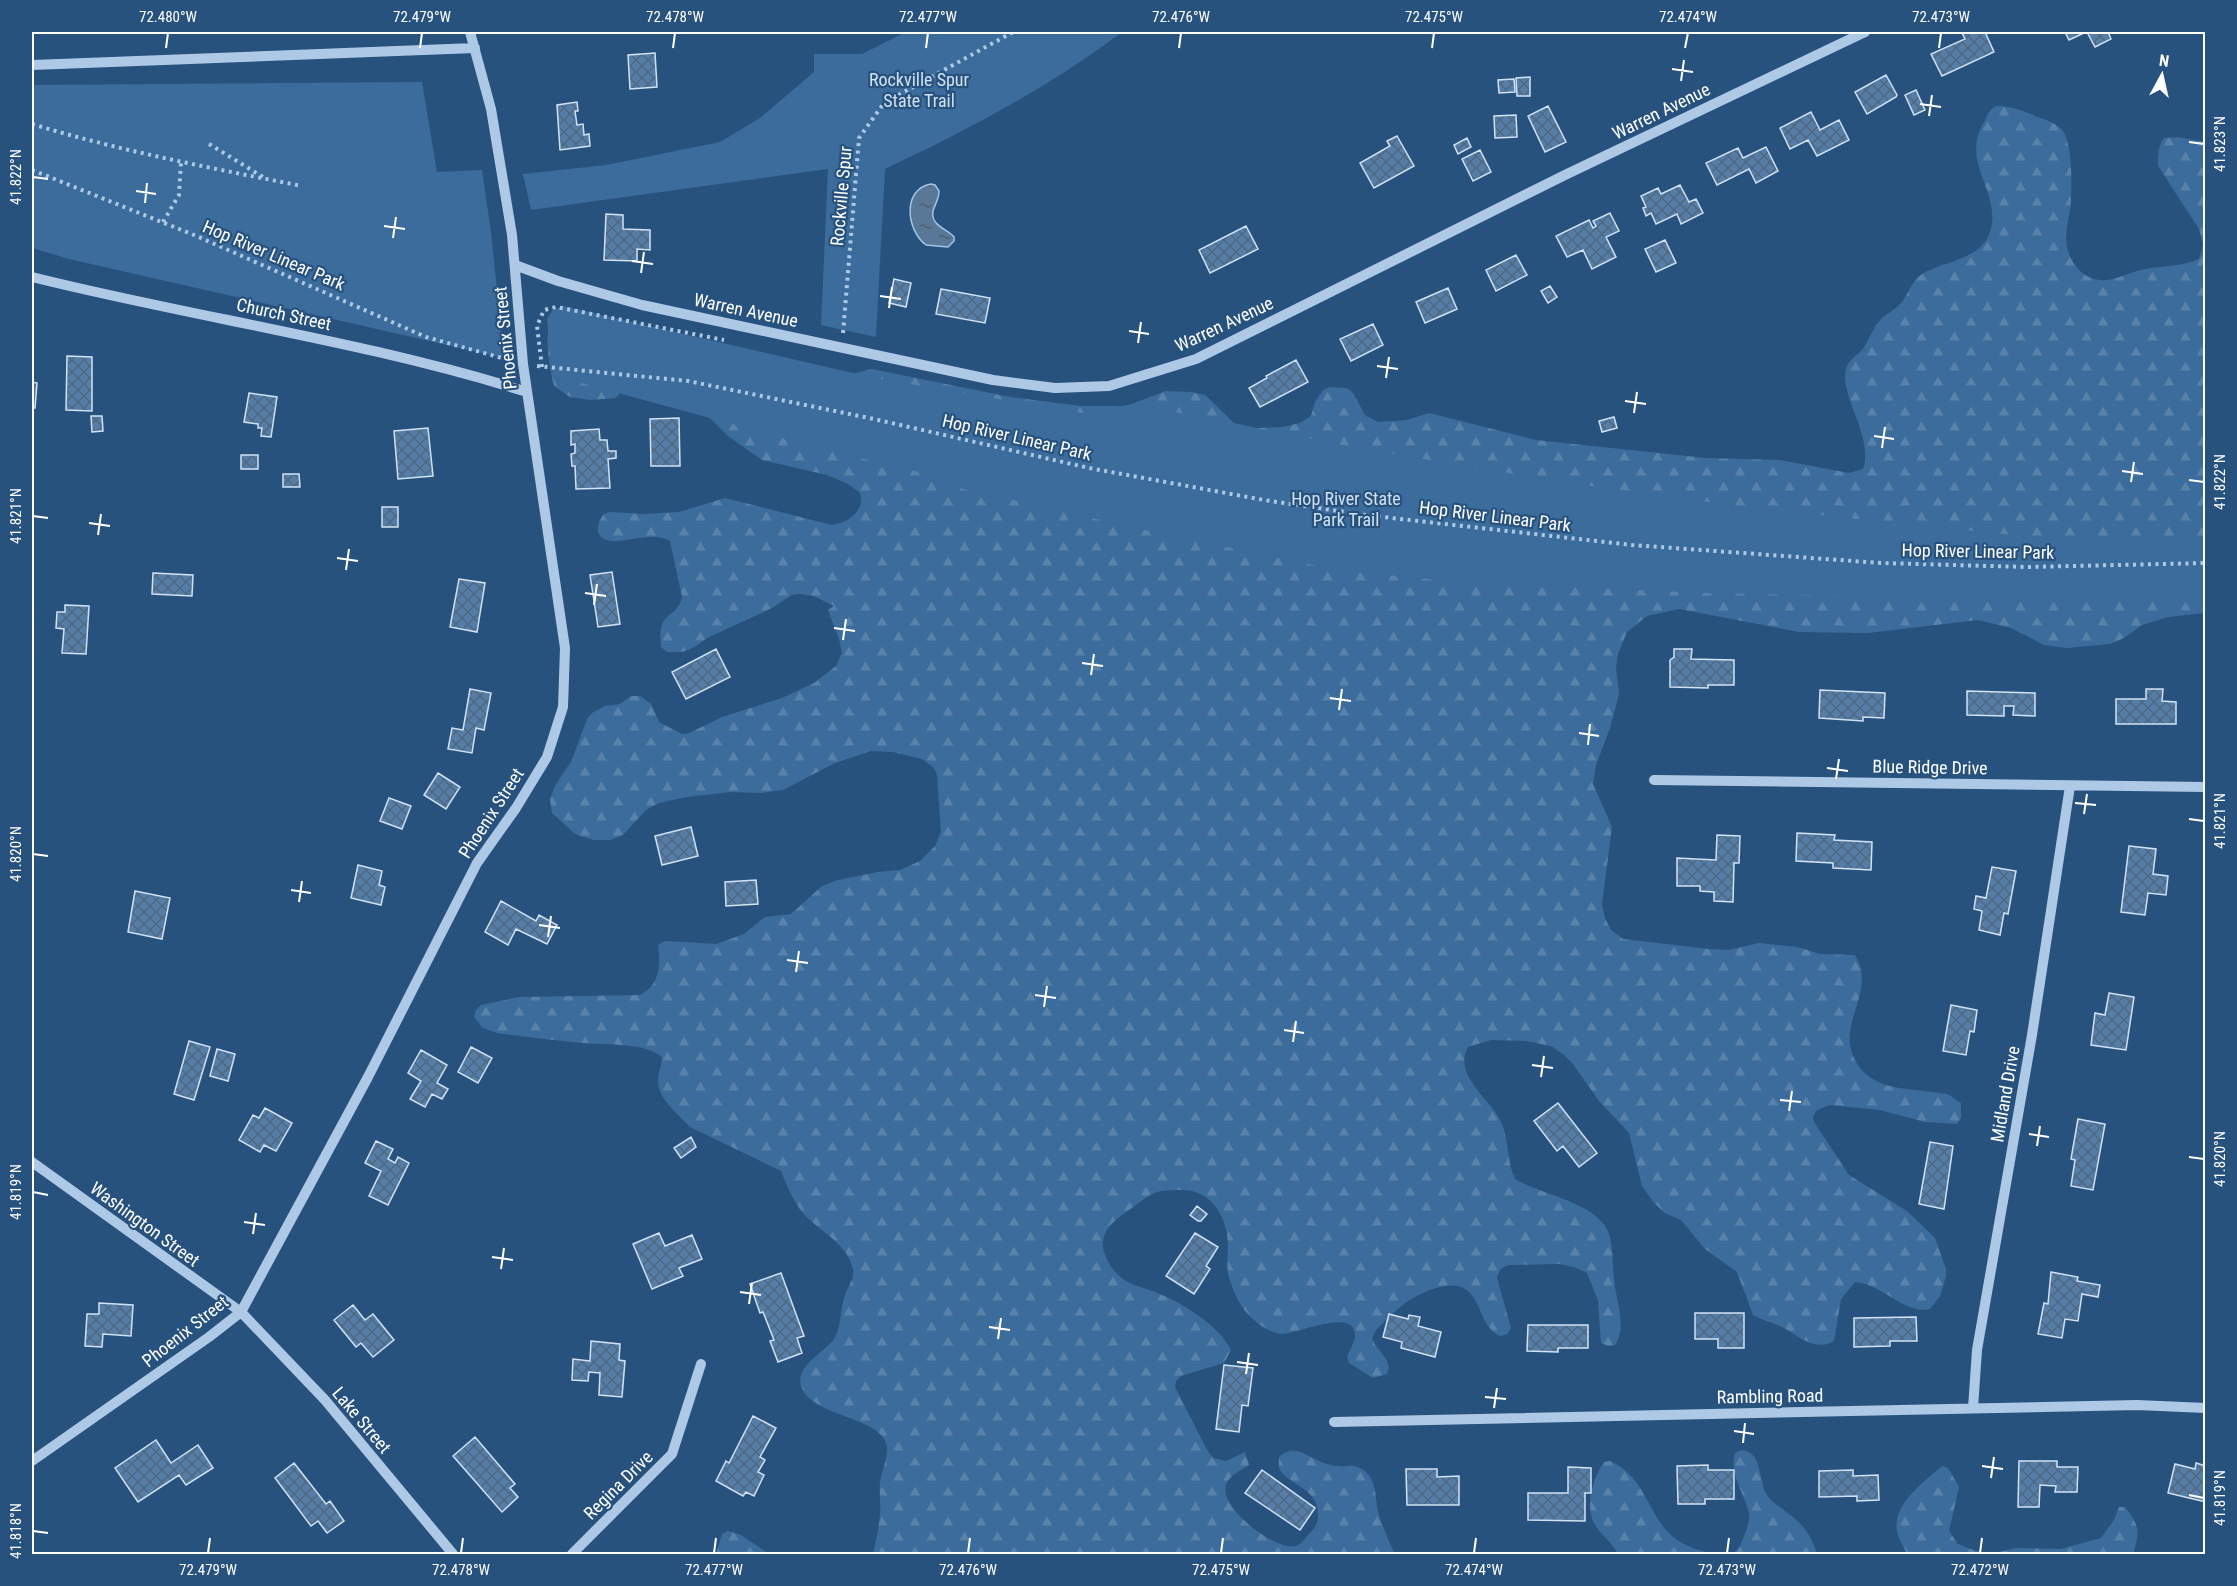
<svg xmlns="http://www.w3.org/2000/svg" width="2237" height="1586" viewBox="0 0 2237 1586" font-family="'Roboto Condensed',sans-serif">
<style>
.forest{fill:url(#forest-firs)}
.green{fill:#3b6c9b}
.water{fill:url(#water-ripples);stroke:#a2c5e5;stroke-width:1.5}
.building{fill:url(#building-cross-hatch);stroke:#d0e2f4;stroke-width:1.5}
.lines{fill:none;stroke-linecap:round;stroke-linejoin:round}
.path{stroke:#aec9e5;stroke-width:4;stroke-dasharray:3 4.5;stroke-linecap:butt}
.minor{stroke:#aec9e5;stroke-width:10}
.ticks{fill:none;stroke:#fff;stroke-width:2}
.labels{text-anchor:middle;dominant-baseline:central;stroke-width:4.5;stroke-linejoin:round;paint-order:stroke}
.park-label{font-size:18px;fill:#d0e2f4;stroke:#28527e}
.street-label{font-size:18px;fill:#fff;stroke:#28527e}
.neatline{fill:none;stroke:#fff;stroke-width:2}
.ticks-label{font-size:15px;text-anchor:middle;fill:#fff}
</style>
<defs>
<pattern id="forest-firs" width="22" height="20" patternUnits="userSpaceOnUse" patternTransform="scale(1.5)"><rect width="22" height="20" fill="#3b6c9b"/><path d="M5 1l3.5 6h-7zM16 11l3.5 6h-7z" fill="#5882aa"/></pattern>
<pattern id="water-ripples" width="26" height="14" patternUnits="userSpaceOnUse" patternTransform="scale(1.5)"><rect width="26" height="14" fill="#597796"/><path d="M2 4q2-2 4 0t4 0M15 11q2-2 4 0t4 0" fill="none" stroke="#525f6d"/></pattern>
<pattern id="building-cross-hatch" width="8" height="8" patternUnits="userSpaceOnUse" patternTransform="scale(1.5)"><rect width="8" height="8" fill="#547ea8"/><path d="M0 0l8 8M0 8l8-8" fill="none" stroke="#50687f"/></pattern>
</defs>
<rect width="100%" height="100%" fill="#28527e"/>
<path class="forest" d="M1996,106C2010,106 2022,110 2035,116C2044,119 2057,123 2063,131C2072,144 2072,182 2071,198C2071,212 2066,225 2066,239C2067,261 2083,282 2106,280C2117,279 2126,274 2137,271C2157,265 2179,268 2199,259L2203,245L2199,229L2158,166C2158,155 2158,146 2164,138L2178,137L2205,142V613L2168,617L2142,625L2124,638L2110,644L2066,648L2044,645L2011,628L1978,620L1868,633L1799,632L1679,609L1647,616L1627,632L1618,654L1616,667L1619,694L1610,728L1596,765L1593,784L1612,827L1602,904L1605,918L1611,930L1623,939L1709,949L1729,950L1759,943L1798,947L1820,954L1855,955C1877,992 1837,1022 1854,1058C1868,1089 1902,1088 1931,1092C1936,1093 1944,1093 1949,1095C1953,1097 1957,1101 1961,1103V1118L1957,1124L1925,1122L1880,1110L1830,1105L1817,1110L1813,1116L1814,1122L1849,1175L1907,1211L1935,1238L1946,1269V1276L1940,1296L1930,1309C1905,1315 1882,1284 1855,1282L1841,1299L1834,1341C1814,1353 1797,1334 1780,1326C1771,1322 1762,1320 1753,1315L1737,1272L1705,1249L1681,1220L1665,1213L1654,1203L1642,1186L1629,1133L1599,1101L1573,1064L1563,1054L1551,1046L1526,1041L1491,1040L1468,1047C1452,1076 1492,1100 1502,1124C1509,1142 1507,1162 1515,1179C1541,1195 1602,1203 1610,1237C1614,1253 1612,1270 1615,1287C1618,1305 1626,1328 1615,1345L1608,1346L1601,1343L1598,1300L1587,1273L1574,1267L1559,1264L1509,1265C1501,1267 1499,1270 1497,1278L1511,1328L1507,1334L1500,1336C1482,1328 1482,1305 1469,1292C1455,1278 1427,1290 1413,1298C1404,1302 1381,1324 1375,1332L1372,1338C1376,1352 1394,1359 1387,1374L1373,1378L1349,1363L1347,1357C1349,1351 1355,1342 1355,1336C1356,1306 1295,1335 1282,1334C1269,1333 1256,1323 1248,1314C1239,1305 1233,1290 1229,1278C1226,1268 1228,1256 1228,1246C1228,1218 1212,1190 1182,1190C1157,1190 1155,1191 1136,1205C1124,1214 1110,1221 1104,1236C1099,1251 1111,1270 1123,1279C1133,1286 1146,1288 1157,1293C1181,1302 1220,1326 1231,1350L1224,1363L1181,1376L1176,1381L1175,1387L1206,1448L1213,1458L1226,1461L1245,1452L1249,1465C1241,1471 1229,1475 1226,1485C1218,1507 1276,1552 1296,1546C1302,1544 1305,1538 1309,1534C1313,1530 1318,1524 1318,1518C1321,1489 1289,1485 1280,1470C1278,1466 1279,1461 1279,1457C1293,1445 1302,1453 1317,1460C1323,1463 1332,1466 1339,1466C1346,1467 1351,1464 1358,1467C1377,1475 1375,1496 1378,1511C1379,1518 1392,1549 1395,1554H873C876,1541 879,1527 880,1514C881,1503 879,1493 880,1482C882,1471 888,1457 887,1446C882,1416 809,1417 801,1385C796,1365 825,1352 834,1339C842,1326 840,1308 845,1295C848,1286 855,1278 853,1269C846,1241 819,1232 802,1212C793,1200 787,1186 781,1171L690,1127C678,1114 658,1099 658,1081C658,1072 662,1065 662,1057C645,1042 604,1045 581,1043C553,1040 525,1037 497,1033L483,1028L474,1017L476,1010L481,1005L519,997L640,995C660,985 661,964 658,945L665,941L716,944L744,934L765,917L791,914L822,886L838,880L878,872L900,870L920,861L935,846L941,832L937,775L934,768L922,759L893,752L871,751L835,763L783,790L761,793L731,792L687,797L659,803L646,810L623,835L610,840H594L580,836L574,833L552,813L550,799L555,786L572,760L587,719L592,713L605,706L620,704L631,696H640L651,704L659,722L682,734L689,733L722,717L782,698L814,683L836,666L842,653L839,639L828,610L834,606L814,596L800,594L792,595L772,608L707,638L695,647L682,652H667L661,647C657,608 676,621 682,597L670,541C649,529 620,547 604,539C594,533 598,521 604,514L610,512L644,514L679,512L725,498L832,525C848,523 866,510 860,493L848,484L827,475L762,460L728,436L701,409L620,393L616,398L591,400L570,397L554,386C549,364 544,340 551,318L852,374L872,369L1010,397L1081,406H1126L1166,391L1191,392L1205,395L1234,423L1256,428L1283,427L1300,423L1311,416L1315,402L1323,390L1330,387L1347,388L1353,393L1365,415L1378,422L1407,420L1429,413L1536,440L1706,458L1780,460L1849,473L1863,469C1875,434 1834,391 1848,364C1851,359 1857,355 1861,351C1869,342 1872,329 1880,320C1886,314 1895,310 1901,303C1909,294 1911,281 1922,274C1946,260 1983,260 1991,229C2000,191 1961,163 1983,124C1988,116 1988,110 1996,106Z
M1742,1450C1763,1452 1758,1481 1767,1495C1771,1502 1779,1506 1785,1511C1802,1523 1811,1534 1817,1554H1731C1739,1550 1741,1545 1744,1536C1747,1528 1750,1521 1749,1513C1744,1492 1729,1475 1735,1453Z
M1610,1461C1646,1477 1647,1514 1672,1536C1683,1546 1700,1551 1714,1554H1618C1613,1543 1602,1536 1595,1525C1584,1507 1593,1478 1604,1462Z
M1942,1466L1948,1468L1959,1487L1949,1531L1958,1544L1973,1550L1991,1554L2016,1548L2061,1549L2101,1538L2114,1520L2119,1507H2125C2140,1526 2140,1532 2133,1554H1907C1904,1547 1899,1540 1897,1532C1892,1504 1924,1482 1942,1466Z
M728,1531L741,1535L769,1554H716L722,1534Z"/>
<path class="green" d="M906,32H1122C1049,87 968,130 885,169L876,337L821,325L828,169L531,210L523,174L606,165L720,142L760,118L814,72V54H862Z
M422,82L437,172L482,170L491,232L504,358L69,259L32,248V85Z
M563,306L874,378L1081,413L1134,404L1363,449L1562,482L1761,509L2052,539L2205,537V597L2030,599L1704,593L1448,581L1338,570L1145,530L950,486L965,478L932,475L831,451L552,375L547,319L553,310Z"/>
<path class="water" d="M931,184L935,185L939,191C939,199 935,204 933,211C930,225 947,229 954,237V241L948,247L926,245C906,230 902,189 931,184Z"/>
<path class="building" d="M1965,32H1985L1994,52L1942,76L1931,54L1965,39L1962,33Z
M2065,32H2086L2069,40Z
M2087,32H2110H2108L2111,39L2095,47Z
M655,53L657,87L630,89L628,55Z
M1886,75L1897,95L1896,97L1867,114L1855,92Z
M1530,77V96H1517L1516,78Z
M1514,79L1515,92L1499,93L1498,80Z
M1916,90L1925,110L1914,115L1905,95Z
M577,102L578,111H575L577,125L583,124L584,135L589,134L590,146L560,150L557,105Z
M1548,106L1566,142L1545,152L1528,116Z
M1811,112L1820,130L1839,120L1849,140L1817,156L1808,140L1790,149L1780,128Z
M1516,115L1517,137L1495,138L1494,116Z
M1397,136L1414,166L1374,188L1360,163L1390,146L1387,141Z
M1467,138L1471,147L1458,154L1454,145Z
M1766,147L1778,171L1756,183L1749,169L1717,185L1706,163L1738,148L1743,158Z
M1480,150L1491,172L1473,181L1462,159Z
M1680,185L1689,202L1696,199L1703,213L1681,224L1677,214L1656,224L1651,213L1646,216L1643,208L1646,207L1641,196L1658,188L1661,194Z
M1610,213L1619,231L1606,237L1616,257L1592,269L1583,250L1567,257L1556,236L1589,220L1593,228L1596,226L1593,221Z
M606,214L623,215V229L650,230V250L637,249V261L604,260Z
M1246,226L1258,249L1210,273L1199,250Z
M1665,240L1676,263L1656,272L1645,249Z
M1516,255L1527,275L1496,291L1486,270Z
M894,279L911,283L906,307L889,303Z
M1550,286L1557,297L1548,303L1541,291Z
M1448,288L1457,309L1425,323L1416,302Z
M941,289L990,298L985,323L936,314Z
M1373,324L1383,345L1351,361L1340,339Z
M67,356L92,357V411L66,410Z
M1296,360L1308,382L1260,407L1249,388L1267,378L1266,376Z
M32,382L37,383L35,408H32Z
M249,393L277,397L271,437L261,436L262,428H258V424L244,422Z
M91,416H102L103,431L92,432Z
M1614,417L1617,428L1602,432L1599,421Z
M679,418L680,466H651L650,419Z
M428,428L433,476L398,479L394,431Z
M599,429L600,440H607L608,451H616V458L608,459L610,488L576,489L575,466H572L571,454L575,453V444L571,445V431Z
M241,455H258V469H241Z
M283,474H299L300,487H283Z
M382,507H398V527H382Z
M612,572L620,624L598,627L590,575Z
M153,573L193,575L192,596L152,594Z
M459,579L485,583L477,632L450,627Z
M65,605L89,606L86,654L62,653L64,629L56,628L57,612H65Z
M716,649L730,677L686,699L672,672Z
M1674,649H1692L1691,659L1734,660V685H1708V688L1670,687V660L1674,657Z
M470,689L491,693L484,730L476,728L472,753L448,749L452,728L463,730Z
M2146,689H2163L2162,701L2176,702V724H2116V699H2146Z
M1820,690L1885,693L1884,718L1863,717V721L1819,718Z
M1967,691L2035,693V716L2013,715L2014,706H2004V716L1967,715Z
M438,773L460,787L446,809L424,795Z
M389,798L411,806L402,829L380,821Z
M691,827L698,856L662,865L655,836Z
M1797,833L1835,835L1834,840L1872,842L1871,870L1833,868V863L1796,861Z
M1717,835L1740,836L1739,863H1734L1733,902L1714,901V892L1700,891V886H1677V858L1716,860Z
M2129,846L2156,849L2153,874L2168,876L2166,895L2148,893L2145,915L2121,912Z
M358,865L382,871L379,885L385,887L381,905L351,898Z
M1992,867L2016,871L2008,914L2004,913L2000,935L1979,930L1982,911L1974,909L1976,896L1986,898Z
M756,880L758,904L726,906L725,882Z
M135,891L170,898L162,939L128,932Z
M501,901L536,921L539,915L557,925L547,944L516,929L508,945L485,932Z
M2109,993L2134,997L2126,1050L2091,1045L2095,1013L2105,1015Z
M1951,1005L1977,1010L1974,1032L1970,1031L1966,1055L1943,1051Z
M189,1041L210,1047L194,1100L174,1094Z
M471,1047L492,1058L478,1083L458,1072Z
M217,1049L235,1054L228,1081L210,1076Z
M421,1050L447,1065L437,1083L448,1089L442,1099L432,1094L425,1107L410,1099L421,1081L408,1073Z
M1558,1103L1597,1153L1579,1167L1563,1146L1557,1151L1534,1121Z
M265,1108L292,1123L276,1151L264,1145L260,1152L239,1140L253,1115L259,1118Z
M2078,1119L2105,1124L2093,1190L2071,1186L2075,1160L2071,1159Z
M691,1137L696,1147L681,1158L674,1148Z
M376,1141L393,1149L388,1159L395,1163L398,1157L409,1163L388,1205L369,1196L381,1171L365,1163Z
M1930,1142L1953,1146L1944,1209L1919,1204Z
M1197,1206L1207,1214L1201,1221H1198L1190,1215Z
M659,1233L665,1246L692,1235L702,1259L679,1268L683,1276L652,1289L633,1244Z
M1195,1233L1218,1247L1206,1266L1210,1269L1194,1294L1166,1276Z
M2051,1272L2078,1277L2077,1281L2100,1285L2098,1297L2082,1294L2078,1321L2065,1319L2062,1338L2038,1334L2044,1303L2048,1304Z
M781,1273L804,1336L797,1338L802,1353L778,1362L770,1341L774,1340L763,1312L760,1313L750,1284Z
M99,1303L133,1305L131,1336L103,1334L102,1347L85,1346L87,1314H99Z
M353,1305L365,1320L373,1314L394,1340L373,1357L361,1343L356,1347L334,1320Z
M1695,1313H1744V1348H1718V1339H1695Z
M1389,1314L1408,1319L1409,1315L1420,1317L1418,1326L1441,1332L1435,1357L1401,1348L1402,1342L1383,1337Z
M1916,1317L1917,1341H1890V1346L1854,1347V1318Z
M1528,1325H1588V1348H1558V1352L1527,1351Z
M591,1341L620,1344L619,1360L625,1361L622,1397L599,1395L600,1373L589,1372L588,1381L572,1380L573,1359L590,1361Z
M1224,1365L1253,1368L1248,1406L1242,1405L1239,1432L1216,1429Z
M753,1416L776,1428L760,1457L765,1460L758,1472L764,1475L754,1496L746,1492L743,1496L716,1481L726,1461L729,1463Z
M475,1437L515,1484L510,1488L518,1497L502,1512L453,1456Z
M156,1440L171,1463L198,1445L213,1468L186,1485L179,1475L138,1502L115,1468Z
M2019,1461H2057V1467H2078L2077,1492H2055L2056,1486L2040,1485L2039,1507H2018Z
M294,1463L326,1504L330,1501L344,1521L327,1533L318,1521L311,1526L275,1478Z
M2196,1463L2206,1466V1502L2168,1493L2175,1464L2195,1469Z
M1708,1465V1470H1734V1499H1705V1504H1678L1677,1466Z
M1568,1467L1591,1468V1493H1585V1521L1528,1520V1493H1568Z
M1406,1469H1437V1477L1459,1476V1505H1407Z
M1262,1470L1315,1508L1300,1530L1245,1493Z
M1853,1470V1476L1878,1475L1879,1500L1857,1501V1496L1819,1497V1471Z"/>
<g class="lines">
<path class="path" d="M32,124C120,151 211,168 302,186
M209,144L263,177
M32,170L194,235L426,337L509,360
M163,222L179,195L181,162
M843,333L859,138L884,103L1013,32
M537,366L688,381L874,419L1089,468L1264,500L1365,515L1632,545L1881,563L2027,567L2206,563
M542,367L537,326L544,310L556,307L724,340"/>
<path class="minor" d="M32,65L475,48
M515,265L558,281L642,305L993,380L1055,388L1109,386L1196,359L1567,174L1865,32
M32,277C196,318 365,341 527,392
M1654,780L2206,787
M32,1162L241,1312L325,1400L453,1554
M1973,1408L1977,1350L2032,1035L2070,786
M1334,1422L2137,1405L2206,1408
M32,1461L209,1337L241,1312L368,1077L477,863L516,808L547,757L563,707L565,648L523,364L512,235L491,109L470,32
M572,1554L672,1454L701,1364"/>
</g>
<path class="ticks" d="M166,48L168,33M420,48L422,33M673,48L675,33M926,48L928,33M1179,48L1181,33M1432,48L1434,33M1685,48L1688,33M1939,48L1941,33M1672,69L1693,72M1681,81L1684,60M1920,104L1941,107M1929,116L1932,95M2189,142L2204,144M33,177L48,179M136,191L156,194M145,203L147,183M384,226L405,229M393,238L396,217M632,261L653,264M641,273L644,252M880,296L901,299M889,308L892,287M1129,331L1149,334M1138,343L1141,322M1377,366L1398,369M1386,378L1389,357M1625,401L1646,404M1634,413L1637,392M1874,436L1894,439M1882,448L1885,427M2122,471L2143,474M2189,480L2204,482M2131,482L2134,462M33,516L48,518M89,523L110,526M98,535L101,514M337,558L358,561M346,570L349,549M585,593L606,596M594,605L597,584M834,628L855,631M843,640L846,619M1082,663L1103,666M1091,675L1094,654M1330,698L1351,701M1339,710L1342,689M1579,733L1599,736M1588,745L1590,724M1827,768L1848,771M1836,779L1839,759M2075,803L2096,805M2084,814L2087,794M2189,819L2204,821M33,854L48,856M291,890L311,893M299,902L302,881M539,925L560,928M548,937L551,916M787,960L808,963M796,972L799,951M1035,995L1056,998M1044,1007L1047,986M1284,1030L1304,1033M1293,1042L1296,1021M1532,1065L1553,1068M1541,1077L1544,1056M1780,1100L1801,1102M1789,1111L1792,1091M2029,1134L2049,1137M2037,1146L2040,1126M2189,1157L2204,1159M33,1192L48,1195M244,1222L265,1225M253,1234L256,1213M492,1257L513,1260M501,1269L504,1248M740,1292L761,1295M749,1304L752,1283M989,1327L1010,1330M998,1339L1001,1318M1237,1362L1258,1365M1246,1374L1249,1353M1485,1397L1506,1399M1494,1408L1497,1388M1734,1431L1754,1434M1743,1443L1745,1423M1982,1466L2003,1469M1991,1478L1994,1457M2189,1495L2204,1498M33,1531L48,1533M208,1553L210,1538M461,1553L463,1538M714,1553L716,1538M968,1553L970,1538M1221,1553L1223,1538M1474,1553L1476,1538M1727,1553L1729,1538M1980,1553L1982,1538"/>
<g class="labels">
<g class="park-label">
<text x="919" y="79">Rockville Spur<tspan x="919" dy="21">State Trail</tspan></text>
<text x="1346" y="498">Hop River State<tspan x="1346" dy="21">Park Trail</tspan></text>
</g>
<g class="street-label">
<text transform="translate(1661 111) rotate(-26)">Warren Avenue</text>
<text transform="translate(841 196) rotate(-85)">Rockville Spur</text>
<text transform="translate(274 255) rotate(23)">Hop River Linear Park</text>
<text transform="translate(746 310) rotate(12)">Warren Avenue</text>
<text transform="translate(284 314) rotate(12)">Church Street</text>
<text transform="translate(1224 324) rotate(-25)">Warren Avenue</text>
<text transform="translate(505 338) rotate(-96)">Phoenix Street</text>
<text transform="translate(1017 437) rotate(13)">Hop River Linear Park</text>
<text transform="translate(1495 516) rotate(7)">Hop River Linear Park</text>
<text transform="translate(1978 551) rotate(1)">Hop River Linear Park</text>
<text transform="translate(1930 767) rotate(1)">Blue Ridge Drive</text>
<text transform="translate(491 813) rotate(-57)">Phoenix Street</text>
<text transform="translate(2005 1094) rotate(-80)">Midland Drive</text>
<text transform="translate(145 1224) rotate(36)">Washington Street</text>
<text transform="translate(185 1331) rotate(-38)">Phoenix Street</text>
<text transform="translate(1770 1396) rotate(-1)">Rambling Road</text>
<text transform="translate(362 1420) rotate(50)">Lake Street</text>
<text transform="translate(618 1485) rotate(-45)">Regina Drive</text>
</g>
</g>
<rect width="2237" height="1586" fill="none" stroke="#28527e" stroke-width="66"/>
<g transform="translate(2162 75) rotate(8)" stroke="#28527e" stroke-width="4.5" paint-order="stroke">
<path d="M0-4.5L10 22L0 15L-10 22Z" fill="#ffffff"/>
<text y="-9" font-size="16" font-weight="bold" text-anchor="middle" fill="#ffffff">N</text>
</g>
<rect x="33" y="33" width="2171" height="1520" class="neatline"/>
<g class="ticks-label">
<text x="168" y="22">72.480°W</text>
<text x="422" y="22">72.479°W</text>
<text x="675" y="22">72.478°W</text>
<text x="928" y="22">72.477°W</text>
<text x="1181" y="22">72.476°W</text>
<text x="1434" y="22">72.475°W</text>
<text x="1688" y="22">72.474°W</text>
<text x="1941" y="22">72.473°W</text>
<text transform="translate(2220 144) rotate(-90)" y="5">41.823°N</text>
<text transform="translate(16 177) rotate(-90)" y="5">41.822°N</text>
<text transform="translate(2220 482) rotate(-90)" y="5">41.822°N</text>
<text transform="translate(16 516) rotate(-90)" y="5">41.821°N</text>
<text transform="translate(2220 821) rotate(-90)" y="5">41.821°N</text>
<text transform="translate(16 854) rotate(-90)" y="5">41.820°N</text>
<text transform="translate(2220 1159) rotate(-90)" y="5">41.820°N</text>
<text transform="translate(16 1192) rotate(-90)" y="5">41.819°N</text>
<text transform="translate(2220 1498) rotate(-90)" y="5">41.819°N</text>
<text transform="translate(16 1531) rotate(-90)" y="5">41.818°N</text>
<text x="208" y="1575">72.479°W</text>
<text x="461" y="1575">72.478°W</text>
<text x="714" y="1575">72.477°W</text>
<text x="968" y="1575">72.476°W</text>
<text x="1221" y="1575">72.475°W</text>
<text x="1474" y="1575">72.474°W</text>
<text x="1727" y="1575">72.473°W</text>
<text x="1980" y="1575">72.472°W</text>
</g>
</svg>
